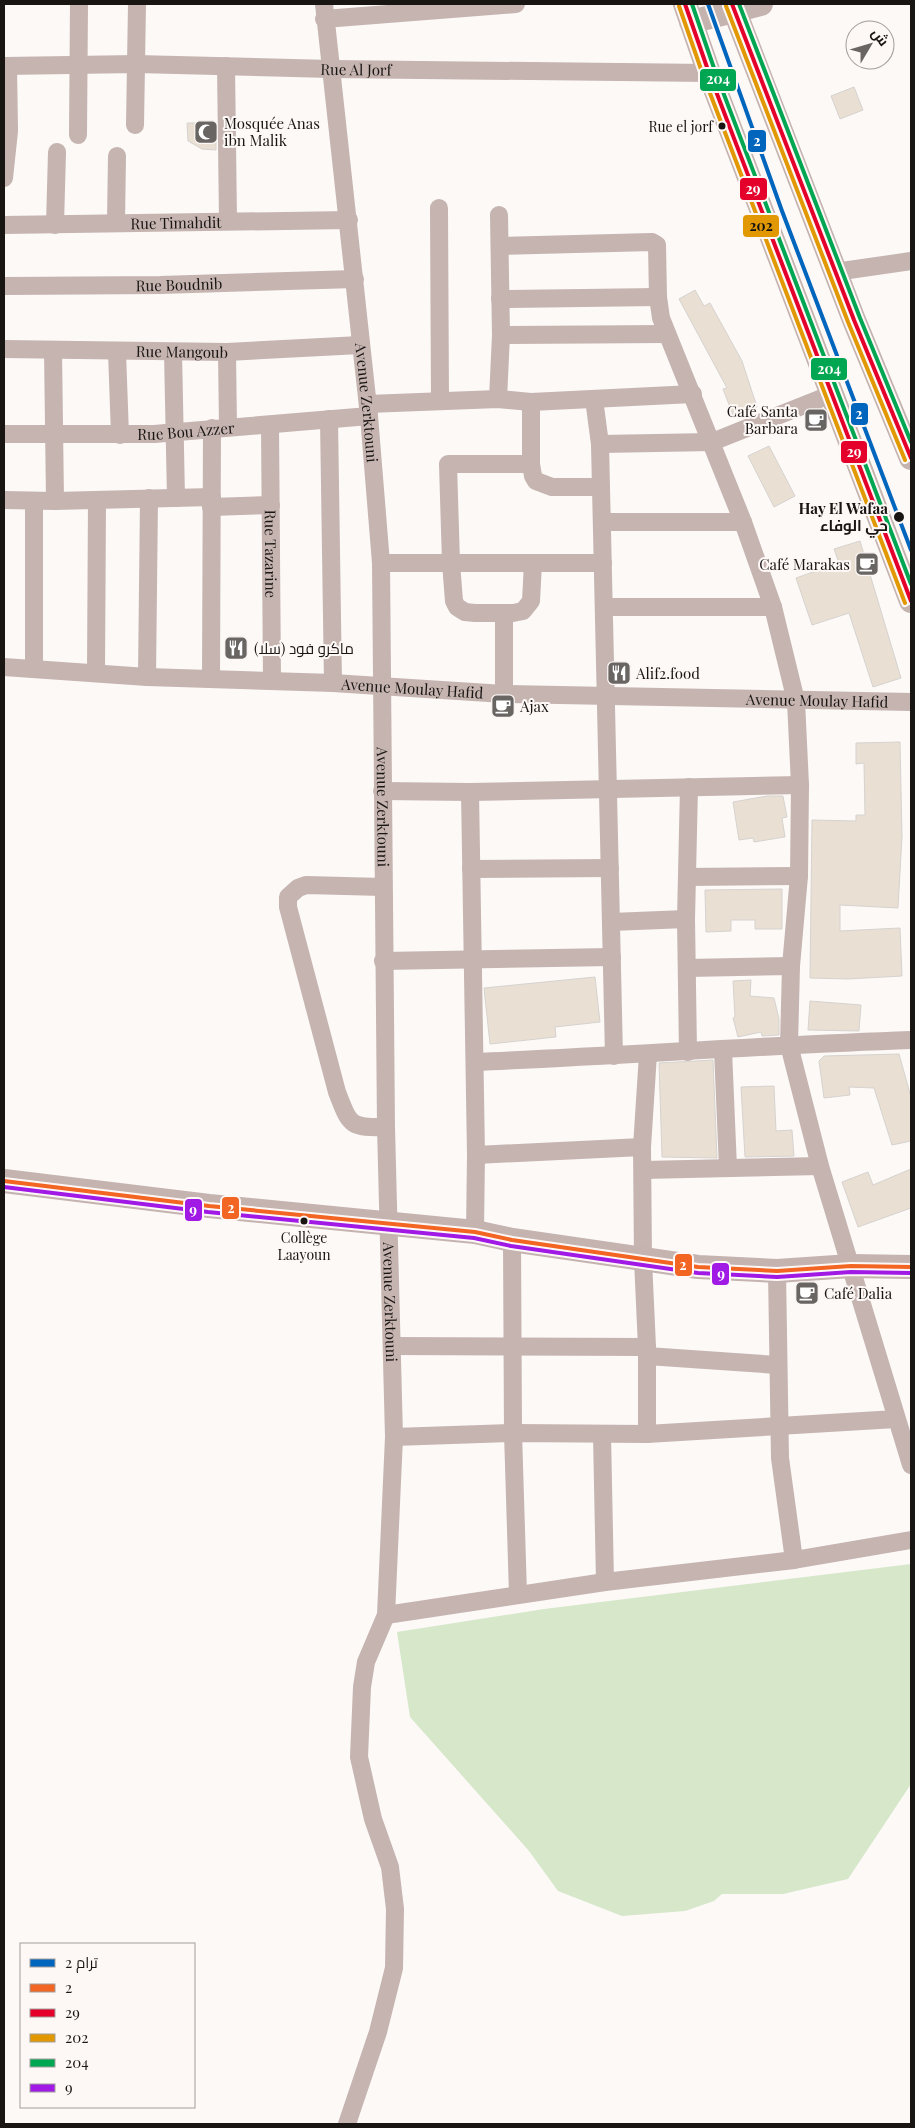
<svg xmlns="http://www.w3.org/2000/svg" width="915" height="2128" viewBox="0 0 915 2128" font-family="'Playfair Display',Cairo,serif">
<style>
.green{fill:#d6e7ca}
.building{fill:#e9e0d3;stroke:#d5d2d0}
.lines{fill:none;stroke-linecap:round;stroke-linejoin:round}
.street{stroke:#c5b4b0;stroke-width:18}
.secondary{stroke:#c4b3af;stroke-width:24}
.bus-1-casing{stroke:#fdf8f6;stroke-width:8}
.bus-2-casing{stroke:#fdf8f6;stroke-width:8}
.bus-3-casing{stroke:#fdf8f6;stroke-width:8}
.bus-4-casing{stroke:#fdf8f6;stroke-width:8}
.bus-5-casing{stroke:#fdf8f6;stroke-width:8}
.bus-1{stroke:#f26522;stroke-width:4}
.bus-2{stroke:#e4002b;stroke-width:4}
.bus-3{stroke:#e19802;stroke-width:4}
.bus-4{stroke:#00a651;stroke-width:4}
.bus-5{stroke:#a019e5;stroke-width:4}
.tram-1-casing{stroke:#fdf8f6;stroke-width:8}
.tram-1{stroke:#0065bd;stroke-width:4}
.bus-dot{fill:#191513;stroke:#fdf8f6;stroke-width:2}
.labels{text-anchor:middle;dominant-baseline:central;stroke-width:4;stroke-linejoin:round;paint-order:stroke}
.bus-label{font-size:14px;fill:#191513;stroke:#fdf8f6;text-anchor:end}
.street-label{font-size:15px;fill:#191513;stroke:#fdf8f6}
.poi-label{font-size:15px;fill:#191513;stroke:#fdf8f6;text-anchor:start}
.stop-label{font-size:15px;font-weight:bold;fill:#191513;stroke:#fdf8f6;text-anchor:end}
.line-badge{stroke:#fdf8f6;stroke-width:2}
.badge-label{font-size:14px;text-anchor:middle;font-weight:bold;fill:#fff}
.pale-badge-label{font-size:14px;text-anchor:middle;font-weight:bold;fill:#111}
</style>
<rect width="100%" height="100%" fill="#fcf9f7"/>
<path class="green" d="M911,1564V1784L848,1879L783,1894H722L714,1901L685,1911L622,1916L558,1891L529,1851L410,1717L397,1632L544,1609Z"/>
<path class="building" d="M854,87L863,110L840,119L831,96Z
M187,123H216V150L202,149L188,141Z
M695,290L704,306L710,303L742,361L757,407L733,415L723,389L727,388L679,299Z
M769,446L795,496L774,507L748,456Z
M860,541L901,678L873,687L849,613L812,625L796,578L839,563L834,549Z
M900,742L902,836L898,908L840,905V931L900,928L902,976L848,979L810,978L812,820L856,821V815H865L864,763L856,764V743Z
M767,796H783L787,817L782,818L785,837L754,842L753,838L739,840L733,802Z
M782,889V929H755V920H731V931L706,932L705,890Z
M595,977L600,1022L555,1027L556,1037L490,1044L484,988Z
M751,980L750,996L774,998L779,1019V1035L762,1036L761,1032L738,1037L733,1018L735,1017L733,981Z
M810,1001L861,1005L859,1031L808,1030Z
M899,1054L911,1097V1141L892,1145L874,1088L849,1087L850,1095L824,1098L819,1061L824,1056Z
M713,1060L717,1158L662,1157L659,1063Z
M774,1086L776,1131L792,1130L794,1156L745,1157L741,1087Z
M911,1169V1208L858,1227L842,1182L868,1172L873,1185Z"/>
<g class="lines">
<g class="street">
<path id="s1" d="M324,4L369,416L381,563L386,1127L394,1437L386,1615L366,1662L362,1687L359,1757L373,1819L390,1867L395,1909L394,1968L378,2032L347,2124"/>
<path d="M324,19L516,4"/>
<path id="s2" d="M4,66L137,64L331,69L709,73"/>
<path d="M226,66L228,220"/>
<path d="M135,125L137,4"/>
<path d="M78,135L79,4"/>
<path d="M4,178L9,131L8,66"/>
<path d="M439,208L440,401"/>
<path d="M116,222L117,156"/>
<path id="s3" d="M4,225L349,220"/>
<path d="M55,225L57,152"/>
<path d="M500,246L652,242L657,245L658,297L661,318L743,522L773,607L796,701L800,785L799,876L791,966L789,1045L820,1166L911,1465"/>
<path d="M835,272L911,261"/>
<path id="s4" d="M4,286L160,285L355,279"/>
<path d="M500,299L658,297"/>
<path d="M501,335L667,334"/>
<path id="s5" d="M4,349L227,352L360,345"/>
<path d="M53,350L55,501"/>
<path d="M117,352L120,435"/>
<path d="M173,352L176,498"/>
<path d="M227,352L228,427"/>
<path d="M498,399L501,335L499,215"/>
<path d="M594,399L600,444L614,1056"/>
<path d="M531,402V464L533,476L536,481L552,487H601"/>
<path d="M368,404L498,399L531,402L693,394"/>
<path d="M329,419L333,683"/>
<path id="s6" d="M270,425L272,681"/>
<path id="s7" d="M4,434H154L369,416"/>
<path d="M600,444L712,442L832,394"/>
<path d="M531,464H448L451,563L454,601L457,607L465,612L475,613H513L523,611L531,601L533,563"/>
<path d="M4,500L55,501L212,497"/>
<path d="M34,501V669"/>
<path d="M211,507L271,505"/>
<path d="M602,522H743"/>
<path d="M381,563H603"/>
<path d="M604,607H773"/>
<path id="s8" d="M4,667L147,677L333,683L504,694L911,702"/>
<path d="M96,673L97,500"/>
<path d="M147,677L149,498"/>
<path d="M211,679L212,428"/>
<path d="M504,694V613"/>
<path d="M382,791L470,792L800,785"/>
<path d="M470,792L476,1155L475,1232"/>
<path d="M471,869L610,868"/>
<path d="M687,877L799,876"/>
<path d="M383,887L306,885L298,888L288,897V907L337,1092C350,1125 349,1128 386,1127"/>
<path d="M611,922L686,919"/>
<path d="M383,961L612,957"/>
<path d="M687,968L791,966"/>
<path d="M723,1050L728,1168"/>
<path d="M688,1052L686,919L689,787"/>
<path d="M475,1062C620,1056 766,1045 911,1040"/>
<path d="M476,1155L642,1147"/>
<path d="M644,1170L820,1166"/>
<path d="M512,1240L513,1433L518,1594"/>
<path d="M777,1271L780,1458L794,1560"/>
<path d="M392,1346L647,1347"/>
<path d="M647,1356L777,1365"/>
<path d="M647,1434V1347L643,1260L642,1147L648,1054"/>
<path d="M602,1435L605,1582"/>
<path d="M394,1437L513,1433L647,1434L896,1419"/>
<path d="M386,1615L605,1582L794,1560L911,1540"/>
</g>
<path class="secondary" d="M685,4L709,73L911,601
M732,4L854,320L911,458
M691,22L761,4
M4,1181L209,1206L475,1232L512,1240L698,1267L777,1271L851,1266L911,1267"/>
<g class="bus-1-casing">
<path id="bus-1" d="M4,1181L209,1206L475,1232L512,1240L698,1267L777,1271L851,1266L911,1267"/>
</g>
<g class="bus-2-casing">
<path id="bus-2" d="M685,4L709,73L911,601
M732,4L854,320L911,458"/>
</g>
<g class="bus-3-casing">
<path id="bus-3" d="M679,6L703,75L905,603
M726,6L848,322L905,460"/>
</g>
<g class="bus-4-casing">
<path id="bus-4" d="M692,4L715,71L911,584
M739,4L860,318L911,442"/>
</g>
<g class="bus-5-casing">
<path id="bus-5" d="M4,1187L208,1212L474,1238L511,1246L698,1273L777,1277L851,1272L911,1273"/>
</g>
<use href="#bus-1" class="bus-1"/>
<use href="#bus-2" class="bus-2"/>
<use href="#bus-3" class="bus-3"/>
<use href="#bus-4" class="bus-4"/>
<use href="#bus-5" class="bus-5"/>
<g class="tram-1-casing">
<path id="tram-1" d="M708,4L782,211L911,550"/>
</g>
<use href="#tram-1" class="tram-1"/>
</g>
<defs>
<g id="mosque-square" transform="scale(1.25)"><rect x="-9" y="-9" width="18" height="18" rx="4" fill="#686563" stroke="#fdf8f6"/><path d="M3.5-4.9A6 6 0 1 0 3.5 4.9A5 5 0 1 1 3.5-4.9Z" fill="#fff"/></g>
<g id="cafe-square" transform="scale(1.25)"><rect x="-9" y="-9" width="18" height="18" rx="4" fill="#686563" stroke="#fdf8f6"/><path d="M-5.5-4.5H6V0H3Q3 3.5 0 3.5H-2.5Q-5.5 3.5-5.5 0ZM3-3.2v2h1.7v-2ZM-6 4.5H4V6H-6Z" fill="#fff"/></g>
<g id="restaurant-square" transform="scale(1.25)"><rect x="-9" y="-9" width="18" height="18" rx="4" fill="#686563" stroke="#fdf8f6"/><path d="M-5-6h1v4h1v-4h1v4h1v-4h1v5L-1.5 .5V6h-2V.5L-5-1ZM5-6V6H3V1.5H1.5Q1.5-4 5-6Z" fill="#fff"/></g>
</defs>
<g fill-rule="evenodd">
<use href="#mosque-square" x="206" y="132"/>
<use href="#cafe-square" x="816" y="420"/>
<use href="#cafe-square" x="867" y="564"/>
<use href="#restaurant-square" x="236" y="648"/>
<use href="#restaurant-square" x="619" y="673"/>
<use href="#cafe-square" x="503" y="706"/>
<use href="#cafe-square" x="807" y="1293"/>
</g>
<g class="bus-dot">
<circle cx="722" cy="126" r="4.5"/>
<circle cx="899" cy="517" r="6"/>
<circle cx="304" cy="1221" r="4.5"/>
</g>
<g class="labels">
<g class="bus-label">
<text x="713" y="126">Rue el jorf</text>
<text x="304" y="1237" text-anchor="middle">Collège<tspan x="304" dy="17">Laayoun</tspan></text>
</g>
<g class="street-label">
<text stroke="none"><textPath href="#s2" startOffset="352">Rue Al Jorf</textPath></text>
<text stroke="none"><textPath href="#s3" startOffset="172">Rue Timahdit</textPath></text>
<text stroke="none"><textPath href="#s4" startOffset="175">Rue Boudnib</textPath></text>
<text stroke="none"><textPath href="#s5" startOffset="178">Rue Mangoub</textPath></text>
<text stroke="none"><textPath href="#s1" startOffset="401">Avenue Zerktouni</textPath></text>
<text stroke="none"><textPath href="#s7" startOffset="182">Rue Bou Azzer</textPath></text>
<text stroke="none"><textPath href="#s6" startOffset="129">Rue Tazarine</textPath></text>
<text stroke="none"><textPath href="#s8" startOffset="409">Avenue Moulay Hafid</textPath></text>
<text stroke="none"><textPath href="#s8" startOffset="814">Avenue Moulay Hafid</textPath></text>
<text stroke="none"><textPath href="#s1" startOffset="806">Avenue Zerktouni</textPath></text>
<text stroke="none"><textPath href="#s1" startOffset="1301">Avenue Zerktouni</textPath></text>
</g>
<g class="poi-label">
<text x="224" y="123">Mosquée Anas<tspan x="224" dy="17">ibn Malik</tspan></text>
<text x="798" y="411" text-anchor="end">Café Santa<tspan x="798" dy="17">Barbara</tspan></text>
<text x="850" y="564" text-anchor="end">Café Marakas</text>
<text x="254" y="648">ماكرو فود (سلا)</text>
<text x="636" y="673">Alif2.food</text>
<text x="520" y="706">Ajax</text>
<text x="824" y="1293">Café Dalia</text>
</g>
<g class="stop-label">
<text x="888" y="508">Hay El Wafaa<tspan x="888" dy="17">حي الوفاء</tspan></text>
</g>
</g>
<g class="line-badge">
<rect x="699" y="68" width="38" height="24" rx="5" fill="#00a651"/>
<rect x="747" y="129" width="20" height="24" rx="5" fill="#0065bd"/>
<rect x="739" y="177" width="29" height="24" rx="5" fill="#e4002b"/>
<rect x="742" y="214" width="38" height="24" rx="5" fill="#e19802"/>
<rect x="810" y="357" width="38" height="24" rx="5" fill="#00a651"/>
<rect x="850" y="402" width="19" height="24" rx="5" fill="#0065bd"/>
<rect x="840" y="440" width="28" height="24" rx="5" fill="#e4002b"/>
<rect x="221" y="1196" width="19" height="24" rx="5" fill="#f26522"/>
<rect x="184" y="1198" width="19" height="24" rx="5" fill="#a019e5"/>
<rect x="674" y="1253" width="19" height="24" rx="5" fill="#f26522"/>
<rect x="711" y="1262" width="19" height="24" rx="5" fill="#a019e5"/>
</g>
<g class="badge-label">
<text x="718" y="84">204</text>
<text x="757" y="146">2</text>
<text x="753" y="194">29</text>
<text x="829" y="374">204</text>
<text x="859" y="419">2</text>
<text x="854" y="457">29</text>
<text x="231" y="1213">2</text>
<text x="193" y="1215">9</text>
<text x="683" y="1270">2</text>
<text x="721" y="1279">9</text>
</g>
<g class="pale-badge-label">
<text x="761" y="231">202</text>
</g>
<rect width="915" height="2128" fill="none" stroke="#191513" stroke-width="10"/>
<rect x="20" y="1943" width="175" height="165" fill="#fdf8f6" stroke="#a29d9b"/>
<rect x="30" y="1959" width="25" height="8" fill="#0065bd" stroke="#a29d9b"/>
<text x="65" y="1968" font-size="15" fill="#191513">ترام 2</text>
<rect x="30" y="1984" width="25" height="8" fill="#f26522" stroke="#a29d9b"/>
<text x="65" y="1993" font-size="15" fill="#191513">2</text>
<rect x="30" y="2009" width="25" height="8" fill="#e4002b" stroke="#a29d9b"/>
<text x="65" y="2018" font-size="15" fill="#191513">29</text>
<rect x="30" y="2034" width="25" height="8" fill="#e19802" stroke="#a29d9b"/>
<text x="65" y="2043" font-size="15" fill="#191513">202</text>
<rect x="30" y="2059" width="25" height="8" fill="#00a651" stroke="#a29d9b"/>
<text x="65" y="2068" font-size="15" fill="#191513">204</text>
<rect x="30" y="2084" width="25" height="8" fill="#a019e5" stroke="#a29d9b"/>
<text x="65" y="2093" font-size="15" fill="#191513">9</text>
<g transform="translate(870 45) rotate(52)"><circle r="24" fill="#fdf8f6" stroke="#a29d9b"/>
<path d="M0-4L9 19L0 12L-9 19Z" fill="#686563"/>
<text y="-8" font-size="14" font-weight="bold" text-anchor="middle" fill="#191513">ش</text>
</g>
</svg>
